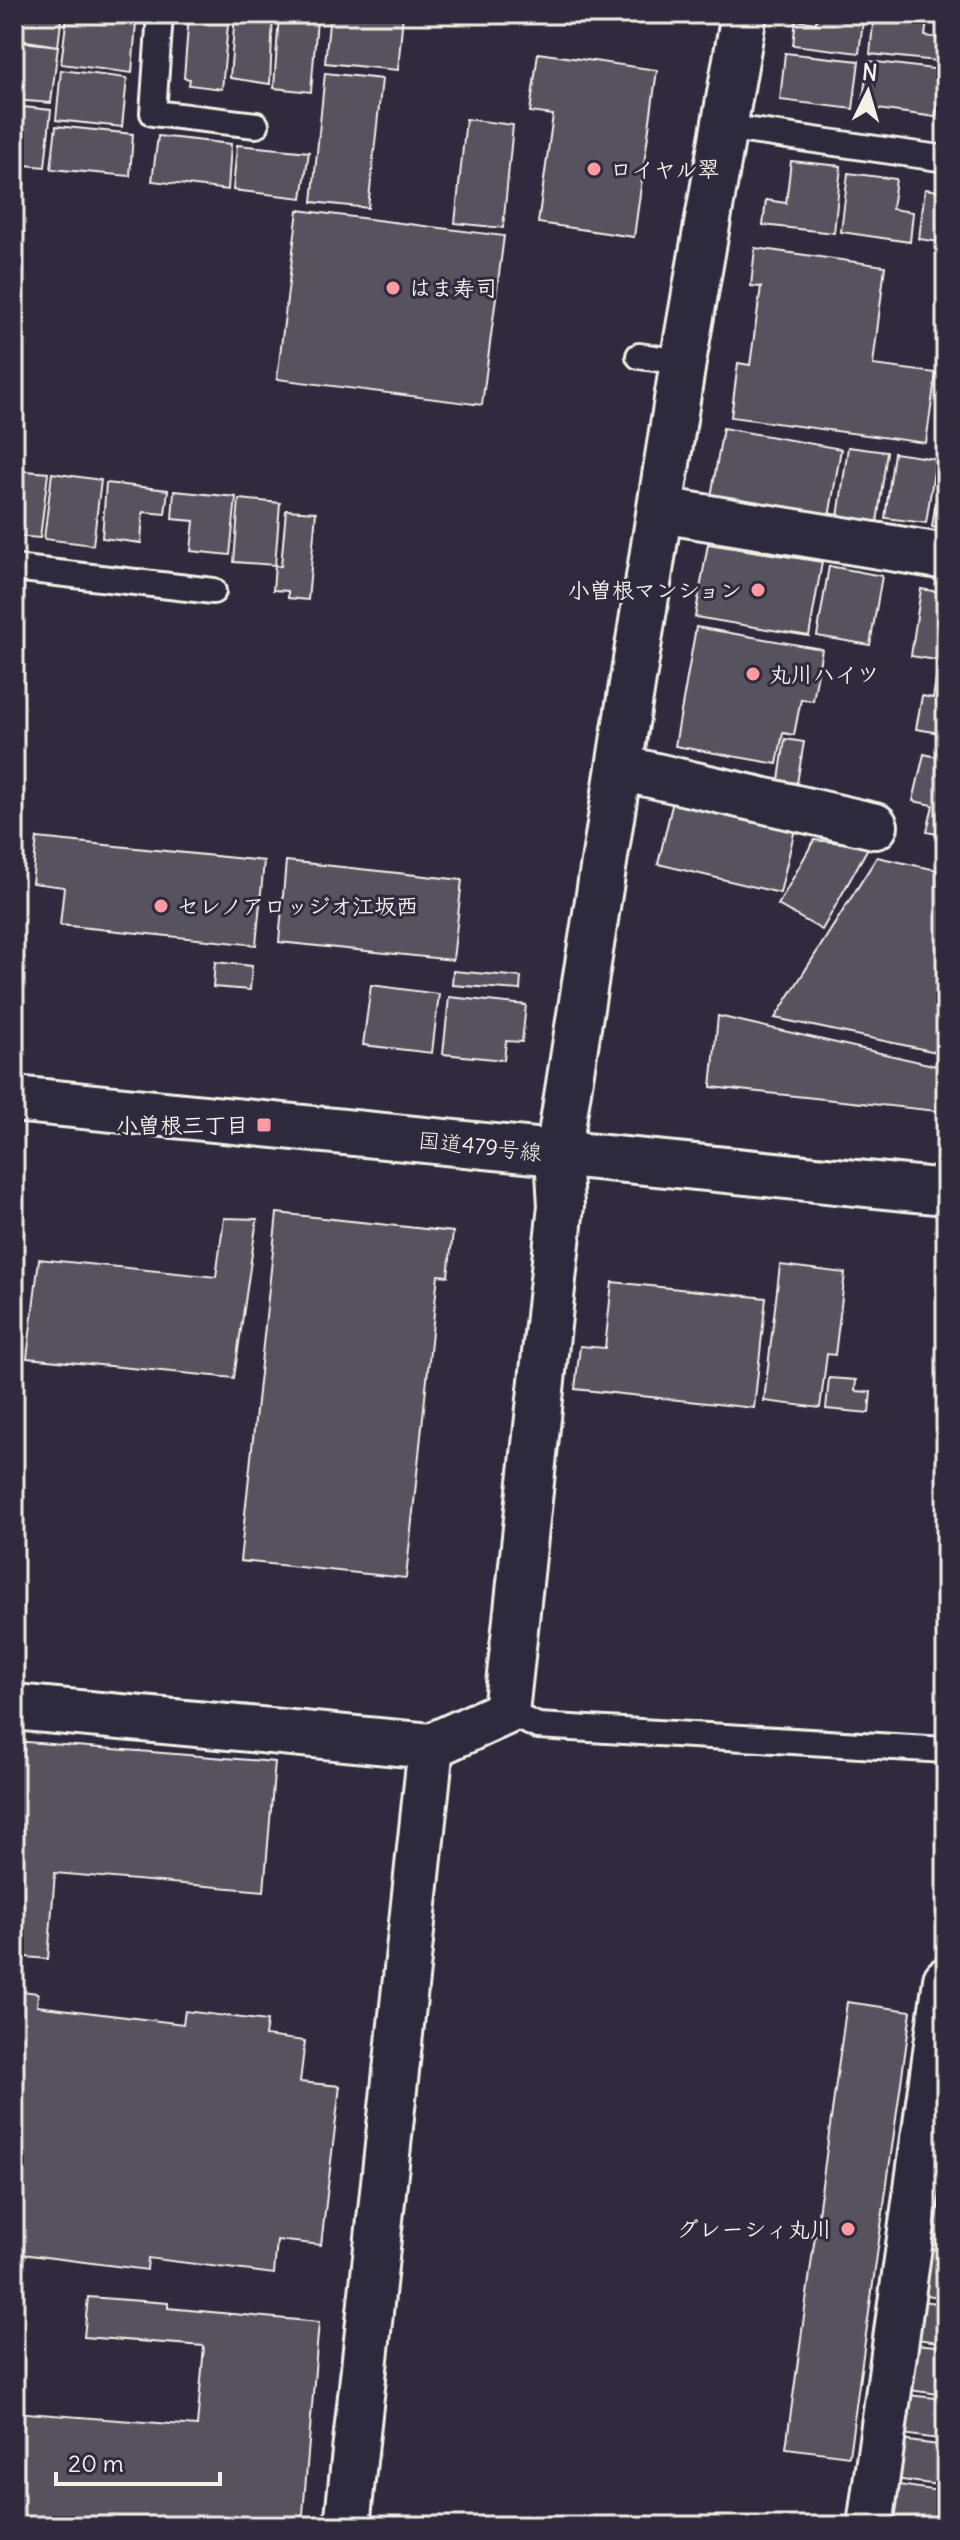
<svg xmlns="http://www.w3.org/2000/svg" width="960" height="2540" viewBox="0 0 960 2540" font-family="Delius,'Klee One',sans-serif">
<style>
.building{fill:#56525f;stroke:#f4f1e8;stroke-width:2}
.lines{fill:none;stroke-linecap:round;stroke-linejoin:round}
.lane-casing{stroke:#f4f1e8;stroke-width:30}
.street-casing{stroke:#f4f1e8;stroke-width:50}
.highway-casing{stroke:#f4f1e8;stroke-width:50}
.lane{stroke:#2f2a3d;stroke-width:24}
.street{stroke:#2f2a3d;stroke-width:44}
.highway{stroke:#2f2a3d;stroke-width:44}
.poi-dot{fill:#ff9aa2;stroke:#2f2a3d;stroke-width:3}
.labels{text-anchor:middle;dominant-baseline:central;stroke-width:6;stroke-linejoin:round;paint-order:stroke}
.poi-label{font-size:22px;font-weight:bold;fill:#f4f1e8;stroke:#2f2a3d;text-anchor:start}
.street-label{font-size:22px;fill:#f4f1e8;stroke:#2f2a3d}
</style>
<rect width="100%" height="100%" fill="#2f2a3d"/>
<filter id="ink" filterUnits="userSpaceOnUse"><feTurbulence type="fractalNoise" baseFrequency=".0125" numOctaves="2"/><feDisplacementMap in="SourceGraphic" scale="16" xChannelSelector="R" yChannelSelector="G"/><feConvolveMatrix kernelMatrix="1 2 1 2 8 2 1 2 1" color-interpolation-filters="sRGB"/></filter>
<g filter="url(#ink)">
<path class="building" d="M14,14H62L58,46L14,39Z
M189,14H229L222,89L189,85L190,79L184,78Z
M235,14L273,15L270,84L230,78Z
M279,14L317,19L311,92L274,88Z
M330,14H403L398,70L325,63Z
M817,14H864L859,53L793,45L796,20L816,23Z
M874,14H928L925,36L939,38L937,61L870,54Z
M67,15L136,22L132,73L61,64Z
M14,41L58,46L51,103L14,100Z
M538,53L657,70L634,237L538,223L553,115L530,112Z
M785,53L859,61L853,109L780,100Z
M868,61L942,70L936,117L862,107Z
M61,70L127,78L122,127L56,120Z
M325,73L382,79L368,208L312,202Z
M14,106L51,110L45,167L14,164Z
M466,119L513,125L503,228L455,223Z
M56,126L133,134L130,176L51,169Z
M158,136L231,144L228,190L152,181Z
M237,145L309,152L302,198L233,190Z
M791,161L841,166L834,233L763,225L766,200L786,203Z
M848,173L896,179L892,209L913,212L910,242L841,232Z
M925,189L946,192V243L919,239Z
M298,210L504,236L482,405L277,379Z
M755,248L885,266L873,365L936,373L926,443L731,417L738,363L750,365L761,287L751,286Z
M723,428L841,449L829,517L711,497Z
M848,447L887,452L877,523L838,517Z
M894,453L936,459L926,523L885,518Z
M942,459L946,460V530L932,527Z
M14,470L48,473L40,538L14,536Z
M52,473L101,480L93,545L44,539Z
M106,483L168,490L165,514L143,512L141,543L102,538Z
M174,491L236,497L230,555L191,551L194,521L172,519Z
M239,499L280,503L275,565L234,562Z
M286,510L316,512L308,600L288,598V591L273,590L275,565L281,566Z
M708,544L822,562L809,636L695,617Z
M829,566L882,576L870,645L817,636Z
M921,589L946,593V634L942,661L911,656Z
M696,627L822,649L813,701L801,699L794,735L783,733L777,764L675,746Z
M938,667L946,668V734L916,729L922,696L933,698Z
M785,739L804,742L797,783L779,780Z
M924,754L946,759V836L927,832L933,805L913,801Z
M673,801L795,829L780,893L658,864Z
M37,838L264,861L256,945L60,925L64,887L32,883Z
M814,840L869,846L822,930L778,905Z
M877,857L946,872V1054L775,1018Z
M286,861L462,880L453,960L279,942Z
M215,962L252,966L250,990L213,987Z
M453,971L521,977L520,990L452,985Z
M371,985L439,994L432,1053L363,1045Z
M449,997L526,1005L522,1042L506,1041L504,1060L443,1054Z
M718,1016L946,1068V1112L711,1087Z
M277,1213L453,1232L448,1276L438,1275L406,1578L240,1561Z
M224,1218L257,1219L234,1378L27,1358L39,1259L216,1277Z
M780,1265L845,1273L835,1355L827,1354L820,1408L764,1401Z
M612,1282L766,1298L754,1408L575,1389L580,1346L605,1348Z
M829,1378L856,1380L855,1391L871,1392L869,1413L826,1409Z
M14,1741L275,1762L264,1891L55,1873L48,1959L14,1956Z
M14,1990L38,1993L37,2006L183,2024L185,2011L267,2021L265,2036L305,2041L300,2082L340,2086L321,2245L277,2240L274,2274L148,2258L147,2270L14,2253Z
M847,2002L911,2011L849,2456L786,2448Z
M940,2163L946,2164V2203L935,2202Z
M933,2206L946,2208V2246L929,2244Z
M927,2248L946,2251V2298L920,2294Z
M88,2297L168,2303V2308L319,2322L302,2526H182V2522L167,2521L166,2526L14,2525V2412L197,2426L204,2346L84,2337Z
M921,2301L946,2304V2343L916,2339Z
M915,2344L946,2347V2395L909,2390Z
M907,2395L946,2399V2440L902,2434Z
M900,2440L946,2446V2486L894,2479Z
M892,2484L946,2492L944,2526H887Z"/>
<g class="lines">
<g class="lane-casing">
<path id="lane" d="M160,14L153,113L256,125
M724,127L946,159
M639,356L683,362
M14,568L213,591
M506,1712L538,1726L946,1750"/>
</g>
<g class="street-casing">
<path id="street" d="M661,510L946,557
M621,768L875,826
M14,1707L431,1746
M347,2526L431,1746L506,1712L561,1206L558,1154L683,362L744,14
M870,2526L946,1980"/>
</g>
<g class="highway-casing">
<path id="highway" d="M14,1099L946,1192"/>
</g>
<use href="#lane" class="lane"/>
<use href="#street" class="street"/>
<use href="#highway" class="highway"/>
</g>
</g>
<g class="poi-dot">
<circle cx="594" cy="169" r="8"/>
<circle cx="393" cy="288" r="8"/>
<circle cx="758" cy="590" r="8"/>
<circle cx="753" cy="674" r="8"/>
<circle cx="161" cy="906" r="8"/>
<rect x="256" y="1117" width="16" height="16" rx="4"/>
<circle cx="848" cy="2229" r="8"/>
</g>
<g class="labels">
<g class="poi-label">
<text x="610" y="169">ロイヤル翠</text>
<text x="409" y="288">はま寿司</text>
<text x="742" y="590" text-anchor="end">小曽根マンション</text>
<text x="769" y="674">丸川ハイツ</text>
<text x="177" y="906">セレノアロッジオ江坂西</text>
<text x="248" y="1125" text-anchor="end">小曽根三丁目</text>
<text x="832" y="2229" text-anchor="end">グレーシィ丸川</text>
</g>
<g class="street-label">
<text transform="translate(480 1146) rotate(6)">国道479号線</text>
</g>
</g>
<rect width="960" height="2540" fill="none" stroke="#2f2a3d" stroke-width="48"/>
<rect x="24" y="24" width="912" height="2492" fill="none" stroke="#f4f1e8" stroke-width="3" filter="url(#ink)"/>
<g transform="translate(868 92) rotate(5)" stroke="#2f2a3d" stroke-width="6" paint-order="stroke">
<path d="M0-6L14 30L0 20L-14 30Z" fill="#f4f1e8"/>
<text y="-12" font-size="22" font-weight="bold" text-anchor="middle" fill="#f4f1e8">N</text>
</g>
<path d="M56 2472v12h164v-12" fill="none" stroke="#f4f1e8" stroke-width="4"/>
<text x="68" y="2472" font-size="24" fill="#f4f1e8" stroke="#2f2a3d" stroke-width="6" paint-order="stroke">20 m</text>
</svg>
